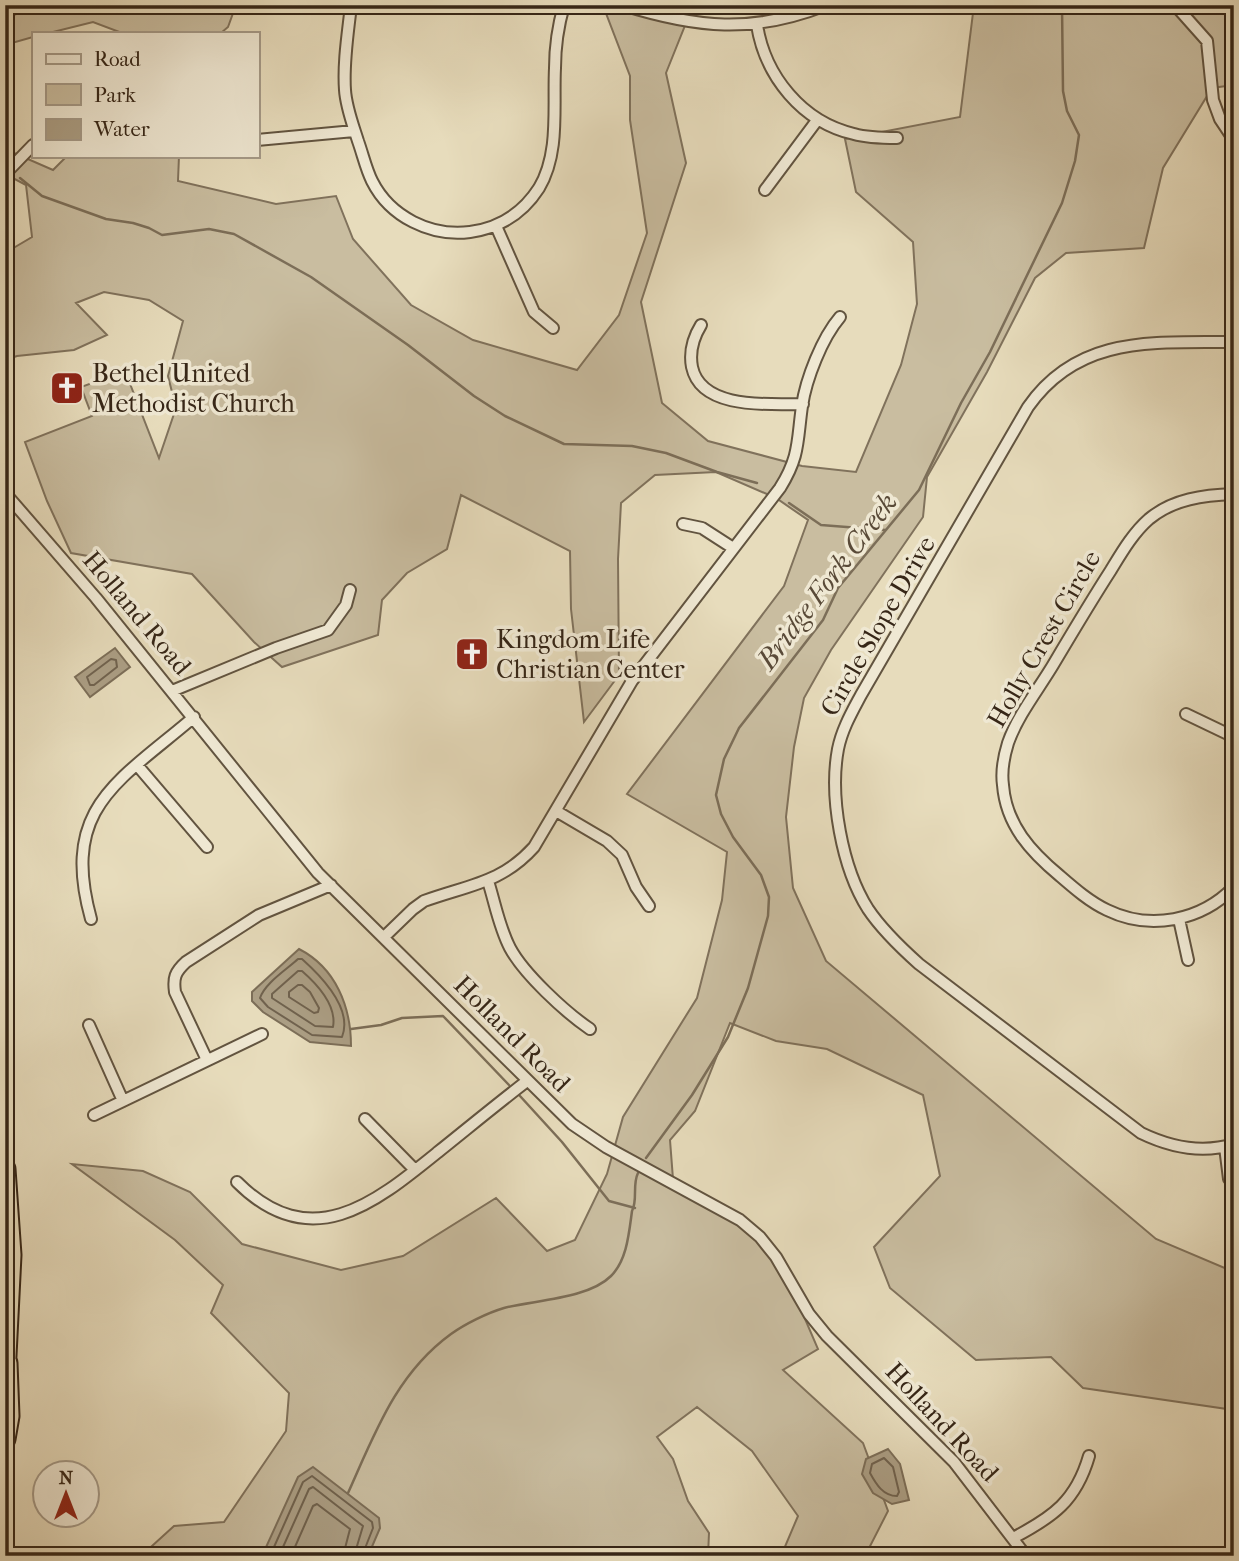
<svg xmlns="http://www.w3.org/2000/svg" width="1239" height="1561" viewBox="0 0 1239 1561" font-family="'IM FELL French Canon',serif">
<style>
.green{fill:#c9bda0;stroke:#80725c;stroke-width:2}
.water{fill:#ab9e84;stroke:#7c6e58;stroke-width:2}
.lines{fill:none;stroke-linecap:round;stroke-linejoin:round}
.shore{stroke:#70624e;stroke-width:2}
.stream{stroke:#7c6e58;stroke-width:2.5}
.street-casing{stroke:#625440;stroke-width:14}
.highway-casing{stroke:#362617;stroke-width:23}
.street{stroke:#efe8d3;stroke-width:10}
.highway{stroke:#e7dcbc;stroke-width:19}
.labels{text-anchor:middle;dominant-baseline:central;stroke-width:7;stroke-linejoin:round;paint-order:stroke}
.poi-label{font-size:26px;fill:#362617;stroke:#efe8d3;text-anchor:start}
.street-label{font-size:26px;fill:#362617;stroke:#efe8d3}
.water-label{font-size:28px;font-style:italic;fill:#594a38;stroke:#efe8d3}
</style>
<rect width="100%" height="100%" fill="#e7dcbc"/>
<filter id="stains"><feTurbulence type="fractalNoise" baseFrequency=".00286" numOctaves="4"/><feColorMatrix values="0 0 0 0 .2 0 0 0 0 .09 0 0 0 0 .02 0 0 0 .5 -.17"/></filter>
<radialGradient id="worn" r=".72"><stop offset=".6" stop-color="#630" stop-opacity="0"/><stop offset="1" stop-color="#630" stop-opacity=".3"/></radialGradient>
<path class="green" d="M42,5H236L228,27L221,33H122L93,22L49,33H33V37L5,45V18Z
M608,5H683L692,8L666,73L686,163L641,302L662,403L708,441L802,466L856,472L901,365L917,304L913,242L856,192L845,139L960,117L974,5H1234V85L1212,88L1163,168L1144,248L1066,253L1035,278L987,372L927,477L923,517L831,650L804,698L794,747L786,817L793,888L826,961L1156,1239L1234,1272V1410L1083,1388L1051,1357L976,1360L890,1288L874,1247L940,1176L923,1095L827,1049L776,1041L730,1023L695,1111L670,1140L673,1179L741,1216L790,1284L818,1349L783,1370L863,1443L888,1511L865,1556H781L798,1516L752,1451L697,1407L657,1437L673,1459L688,1501L709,1533L708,1556H141L174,1526L224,1522L286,1431L289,1393L211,1313L223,1285L175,1240L72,1164L143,1171L190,1192L242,1244L341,1270L403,1256L496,1198L547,1251L575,1240L607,1174L623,1117L697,998L722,900L727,852L627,794L784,586L808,520L776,498L716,472L655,475L621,503L618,559L619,675L584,722L571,609L570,551L461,495L447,549L407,573L382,600L378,635L282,667L254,642L192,574L71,553L47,501L25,442L92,416L81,387L125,371L159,458L176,408L168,376L183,321L149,300L104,292L76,303L107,335L74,350L17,356L5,360V253L32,237L26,185L5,174V149L53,170L67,156H179L178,181L276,204L336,196L353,239L411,305L473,340L577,370L619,315L647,233L630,120V76L604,8Z"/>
<path class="water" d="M115,648L130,667L90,697L75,677Z
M299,949C336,968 351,1007 351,1046L310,1042L263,1012L252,1001V992Z
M888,1449L900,1464L909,1500L892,1504L873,1493L862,1474L866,1459Z
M313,1467L379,1518L380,1528L368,1556H262L298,1477Z"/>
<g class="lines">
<path class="shore" d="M111,659L116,660L117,667L94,685H90L87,677Z
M298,959H302C321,976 353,1009 342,1037L312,1035L268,1007L260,998C265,983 286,970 298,959Z
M298,971H302C318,985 337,1005 333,1027L315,1026L272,998V994Z
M298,985H302L310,992L319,1008L318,1012L314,1013L289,997V992Z
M884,1458L893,1467L899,1492L897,1496C883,1496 876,1484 870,1473L872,1464Z
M270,1556L303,1482L312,1476L372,1522L373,1528L362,1556
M279,1556L309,1489L313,1487L363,1526L354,1556
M291,1556L313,1506L317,1504L350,1529L343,1556"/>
<path class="stream" d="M20,178L42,196L106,219L133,223L149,228L162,235L209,229L234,234L311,277L408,345L474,396L505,416L564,444L632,446L666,453L717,472L757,483
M789,503L821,525L885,530
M351,1029L381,1025L402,1018L443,1016L509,1085
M520,1096L562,1142L609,1201L635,1208
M646,1158L692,1095L728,1037L748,988L768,916L769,897L761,875L733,837L721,814L716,795L724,759L739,728L823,620L838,588L919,490L961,403L990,352L1062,203L1075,161L1079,135L1067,111L1063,91L1062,5
M348,1493C375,1433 396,1374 451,1334C465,1324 487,1313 504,1308C534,1300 588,1299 611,1276C627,1260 629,1233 632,1211C638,1200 632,1185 638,1173"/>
<g class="street-casing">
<path id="street" d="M351,5C348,33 343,62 345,90C346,107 353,125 358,141C363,155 366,169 372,181C390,217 431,237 470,232C499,228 523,213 539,188C560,153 553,107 555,68C555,47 558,26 564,5
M623,5C697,28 752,34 826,5
M1175,5L1207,41L1213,100L1220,119L1234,140
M351,6L380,8L401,5
M757,25C765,76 802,122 854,134C868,138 883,138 897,138
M257,140L354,131
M5,174L33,145
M765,190L818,119
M496,226L534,312L553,328
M701,325C693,338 689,351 692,367C701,410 769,404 803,404
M1234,342C1155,343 1079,334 1028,407L861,695C852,712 842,729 838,749C829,797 842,868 868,909C882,930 900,947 919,964L1141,1133C1170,1147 1202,1154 1234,1144
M5,493L96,598L318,873L572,1124L606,1147L740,1220L760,1237L776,1257L809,1314L827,1336L954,1462L1026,1556
M1234,494C1204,495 1173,499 1149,519C1133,533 1122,552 1111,570C1091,601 1072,633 1053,665C1038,690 1018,715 1008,743C1004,756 1001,771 1003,785C1006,825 1031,852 1060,876C1075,889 1090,902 1107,910C1150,931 1201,921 1234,887
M683,524L702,528L733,548
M172,691L276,648L328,630L346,605L350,590
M1186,714L1234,737
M137,765L207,847
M556,811L607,841L622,855L636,887L649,906
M488,881C495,903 499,927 510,948C524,974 565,1012 590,1029
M91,919C60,807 118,782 194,717
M1179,919L1188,960
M384,937L413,909L424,901C468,885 502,883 534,847L632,681L780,488C800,456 797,441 802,406C806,379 822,338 840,317
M89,1025L123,1101
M207,1060L175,992C173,978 175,972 186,962L259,915L331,885
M94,1115L262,1034
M365,1119L415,1170
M1225,1147L1229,1179
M237,1182C311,1256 375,1203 438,1152C468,1128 497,1104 527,1081
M1013,1538C1053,1517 1076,1501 1089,1456"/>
</g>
<g class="highway-casing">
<path id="highway" d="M5,1169L11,1255L5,1376
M5,1439L9,1416L7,1363"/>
</g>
<use href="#street" class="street"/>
<use href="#highway" class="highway"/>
</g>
<defs>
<g id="church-square" transform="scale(1.75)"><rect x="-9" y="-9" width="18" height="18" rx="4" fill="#8f2418" stroke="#efe8d3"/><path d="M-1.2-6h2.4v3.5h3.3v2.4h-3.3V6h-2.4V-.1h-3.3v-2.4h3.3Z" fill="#fff"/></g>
</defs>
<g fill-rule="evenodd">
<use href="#church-square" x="67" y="388"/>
<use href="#church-square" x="472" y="654"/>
</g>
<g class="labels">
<g class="poi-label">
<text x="92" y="373">Bethel United<tspan x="92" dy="30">Methodist Church</tspan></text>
<text x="496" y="639">Kingdom Life<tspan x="496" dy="30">Christian Center</tspan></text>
</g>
<g class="street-label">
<text transform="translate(137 613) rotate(50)">Holland Road</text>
<text transform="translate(878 626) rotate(-60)">Circle Slope Drive</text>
<text transform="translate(1044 639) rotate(-60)">Holly Crest Circle</text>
<text transform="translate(512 1034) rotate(45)">Holland Road</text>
<text transform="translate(942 1422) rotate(47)">Holland Road</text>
</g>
<g class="water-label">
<text transform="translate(827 581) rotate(-53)">Bridge Fork Creek</text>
</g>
</g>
<rect width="1239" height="1561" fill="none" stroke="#e7dcbc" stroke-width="28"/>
<rect x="7" y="7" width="1225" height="1547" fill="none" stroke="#362617" stroke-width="3.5"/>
<rect x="14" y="14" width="1211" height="1533" fill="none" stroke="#362617" stroke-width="2"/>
<rect x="32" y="32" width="228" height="126" fill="#efe8d3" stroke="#a59a88" stroke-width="2"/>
<rect x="46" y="54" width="35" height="10" fill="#efe8d3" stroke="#a59a88" stroke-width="2"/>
<text x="94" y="66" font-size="21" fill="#362617">Road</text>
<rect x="46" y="84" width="35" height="21" fill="#c9bda0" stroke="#a59a88" stroke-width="2"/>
<text x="94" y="102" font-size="21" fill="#362617">Park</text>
<rect x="46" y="119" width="35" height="21" fill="#ab9e84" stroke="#a59a88" stroke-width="2"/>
<text x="94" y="136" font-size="21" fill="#362617">Water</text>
<g transform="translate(66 1494)"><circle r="33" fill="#efe8d3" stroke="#a59a88" stroke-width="2"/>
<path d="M0-5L12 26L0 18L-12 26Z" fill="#8f2418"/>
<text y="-10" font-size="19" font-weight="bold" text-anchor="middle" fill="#362617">N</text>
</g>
<rect width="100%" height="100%" filter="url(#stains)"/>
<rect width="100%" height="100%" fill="url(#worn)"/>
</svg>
